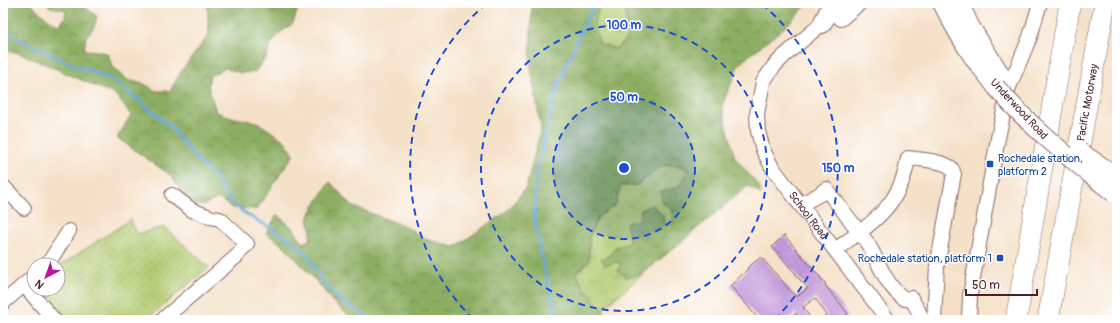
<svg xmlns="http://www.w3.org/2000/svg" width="1120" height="323" viewBox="0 0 1120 323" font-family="Pangolin,sans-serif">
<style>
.grass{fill:url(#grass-tufts);stroke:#7e744e}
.forest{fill:url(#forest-crowns);stroke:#6b6646}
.park{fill:url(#park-dots);stroke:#7e744e}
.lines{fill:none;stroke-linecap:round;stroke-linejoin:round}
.stream{stroke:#68a5da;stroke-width:3}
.building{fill:url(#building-hatch)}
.minor-casing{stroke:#866362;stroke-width:16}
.major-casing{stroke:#866362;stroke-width:20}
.highway-casing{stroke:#866362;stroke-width:22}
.minor{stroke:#fff;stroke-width:14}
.major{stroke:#fff;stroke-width:18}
.highway{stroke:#fff;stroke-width:21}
.major-bridge-casing{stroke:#866362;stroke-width:20;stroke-linecap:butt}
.major-bridge{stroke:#fff;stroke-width:18}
.ring{fill:none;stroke:#1d4ed8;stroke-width:2;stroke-dasharray:7 5}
.transit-dot{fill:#1a4fb4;stroke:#fff;stroke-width:1.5}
.labels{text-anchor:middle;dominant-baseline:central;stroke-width:3;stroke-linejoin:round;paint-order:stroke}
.street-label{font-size:11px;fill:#4a1f2b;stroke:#fff}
.transit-label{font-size:11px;fill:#164399;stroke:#fff;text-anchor:start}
.centre{fill:#1d4ed8;stroke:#fff;stroke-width:2}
.ring-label{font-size:12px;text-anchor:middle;font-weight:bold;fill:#1d4ed8;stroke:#fff;stroke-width:3;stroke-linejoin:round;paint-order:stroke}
</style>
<defs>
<pattern id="grass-tufts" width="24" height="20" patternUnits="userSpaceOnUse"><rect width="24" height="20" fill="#b1ca70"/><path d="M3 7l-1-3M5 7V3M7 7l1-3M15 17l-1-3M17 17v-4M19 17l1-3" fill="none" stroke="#9aad61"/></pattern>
<pattern id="forest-crowns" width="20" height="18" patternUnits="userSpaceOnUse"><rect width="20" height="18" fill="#8cae62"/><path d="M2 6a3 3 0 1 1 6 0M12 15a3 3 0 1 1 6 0" fill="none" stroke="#748d51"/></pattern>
<pattern id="park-dots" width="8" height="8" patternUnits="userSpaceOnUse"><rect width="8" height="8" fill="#b1ca70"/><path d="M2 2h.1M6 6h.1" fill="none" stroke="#9aad61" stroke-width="1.8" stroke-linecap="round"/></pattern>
<pattern id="building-hatch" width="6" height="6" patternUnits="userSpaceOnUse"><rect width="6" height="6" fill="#c59bdf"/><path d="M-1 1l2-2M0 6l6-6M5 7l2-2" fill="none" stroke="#a27eb5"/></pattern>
</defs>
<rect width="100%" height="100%" fill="#fff"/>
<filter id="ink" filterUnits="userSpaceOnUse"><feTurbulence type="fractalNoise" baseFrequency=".025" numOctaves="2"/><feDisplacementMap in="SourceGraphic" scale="8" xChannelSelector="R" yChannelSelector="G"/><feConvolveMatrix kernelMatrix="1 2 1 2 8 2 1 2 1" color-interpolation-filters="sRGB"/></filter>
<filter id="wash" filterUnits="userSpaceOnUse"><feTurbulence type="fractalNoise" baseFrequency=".012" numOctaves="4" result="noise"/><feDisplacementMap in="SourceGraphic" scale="16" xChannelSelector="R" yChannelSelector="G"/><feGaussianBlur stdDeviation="0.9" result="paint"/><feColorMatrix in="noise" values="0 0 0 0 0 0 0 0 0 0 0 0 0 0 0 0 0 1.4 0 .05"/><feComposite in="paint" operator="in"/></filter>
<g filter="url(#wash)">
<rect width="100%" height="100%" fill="#f5e1c8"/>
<path class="grass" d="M600,3H632L625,14L629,35L617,49L600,45L594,25Z
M663,165H682L688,173L679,187L671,208L674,224L664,223L662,214L626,224L629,233V243L616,247L609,256L605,265L614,262L621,263L627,278L645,272L602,310L584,288L576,273L589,261V237L598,217L615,205L620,186L637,185Z"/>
<path class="forest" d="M3,3H31L32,5L44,16L59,26L65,17L66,10L50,7L46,3H84V7L97,16L94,27L86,37L84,50L98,51L107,53L113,67L129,81L141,82L156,91H170L182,70L209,35L207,3H300L293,23L279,34L271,44L267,56L255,72L241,73L225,68L210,76L208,86L216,112L235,118L257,122L285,141L294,154L257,209L232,208L218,198L203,206L187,202L172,176L117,138L131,115L116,95L19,53L3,49Z
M532,3H600L594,25L600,44L617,49L629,35L625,14L632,3H809L786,26L739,64L722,106L735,158L759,186L761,194L748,186L645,272L627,278L618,271L621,263L614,262L605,265L601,259L609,256L616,247L629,243V233L626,223L639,220L641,210L652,205L662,214L664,223L674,224L671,208L663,204L660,192L679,187L688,172L682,165H663L637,185L620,186L615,205L598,217L589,237V261L576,273L584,288L607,315V320H354L334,303L317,282L285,247L266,233L277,215L293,228L303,243L310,240L311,229L308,220L311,211L330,182L352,206L394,222L401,224L428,240L455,247L506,212L526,188L541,128L530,62Z"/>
<path class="park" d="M131,219L136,234L164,227L209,267L146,320H68L45,293L44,289H58V267Z"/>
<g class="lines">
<path class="stream" d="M3,31L71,64L109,78L129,92L170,126L199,162L213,175L218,182L222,189L231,202L246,214L293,241L308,256L325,285L339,299L371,320
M559,320L549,289L541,255L534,216L537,171L556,92L576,42L594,3"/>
</g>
<g id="blocks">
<path class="building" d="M784,235L826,284L825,285L842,306L848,314L846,315L849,320H819L827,315L815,298L803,307L812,320H800L796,313L789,319L787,317L783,320H759L742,299L730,286L748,269L747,268L761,257L796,297L808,288L795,275L796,274L772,247Z"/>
</g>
</g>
<g filter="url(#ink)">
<use href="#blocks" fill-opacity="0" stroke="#866362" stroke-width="1"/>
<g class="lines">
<g class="minor-casing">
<g id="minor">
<path id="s1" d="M846,3L784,56L774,66L763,82L757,114L758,131L763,150L772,167L888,320"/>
<path d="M841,19L860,3"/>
<path d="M3,186L24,208"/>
<path d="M800,205L820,194L826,189C839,206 853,223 866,241C878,259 886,288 905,299L911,298L920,314L919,320"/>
<path d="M835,250C871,224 901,206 908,158C917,159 945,161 951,168C953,170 953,172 954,174L937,266L934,320"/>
<path d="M47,265L69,231"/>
<path d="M24,285L54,320"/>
<path d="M3,303L34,276"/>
<path d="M162,320L237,256L247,244L220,219L210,217L192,210L172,195"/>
<path d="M969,320L970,295L998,138L1009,87L1030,37L1040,3"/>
</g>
</g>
<g class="major-casing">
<path id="major" d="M942,3C952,23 963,42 975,60C982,69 990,78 996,87
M959,3L970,26L1001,75
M822,24L830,8L835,3"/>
</g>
<g class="highway-casing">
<g id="highway">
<path d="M1016,320L1070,3"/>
<path id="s2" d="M1048,320L1105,3"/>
</g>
</g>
<use href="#minor" class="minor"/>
<use href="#major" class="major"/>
<use href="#highway" class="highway"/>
<g class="major-bridge-casing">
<path id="major-bridge" d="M996,87C1031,128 1072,160 1114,193
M1080,152L1115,175"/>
</g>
<use href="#major-bridge" class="major-bridge"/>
</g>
</g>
<circle cx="624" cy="168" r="71" fill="#1d4ed8" fill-opacity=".12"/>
<g class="ring">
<circle cx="624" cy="168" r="71"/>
<circle cx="624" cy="168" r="143"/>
<path d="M473 319A214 214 0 0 1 486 4M762 4A214 214 0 0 1 775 319"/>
</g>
<g class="transit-dot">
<rect x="986" y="160" width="8" height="8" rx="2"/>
<rect x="996" y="254" width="8" height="8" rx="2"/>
</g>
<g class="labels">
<g class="street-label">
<text stroke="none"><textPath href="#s2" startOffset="221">Pacific Motorway</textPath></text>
<text transform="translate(1019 109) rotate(47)">Underwood Road</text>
<text stroke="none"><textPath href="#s1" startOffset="264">School Road</textPath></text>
</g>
<g class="transit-label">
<text x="998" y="158">Rochedale station,<tspan x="998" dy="13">platform 2</tspan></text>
<text x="992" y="258" text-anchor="end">Rochedale station, platform 1</text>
</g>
</g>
<circle cx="624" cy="168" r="6" class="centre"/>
<g class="ring-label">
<text x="624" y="29">100 m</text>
<text x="624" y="101">50 m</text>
<text x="838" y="172">150 m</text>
</g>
<rect width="1120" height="323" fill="none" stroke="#fff" stroke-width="16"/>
<g transform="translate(46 277) rotate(221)"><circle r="19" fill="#ffffff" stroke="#b7a5aa"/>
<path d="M0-3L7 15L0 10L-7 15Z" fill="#b5179e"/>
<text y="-6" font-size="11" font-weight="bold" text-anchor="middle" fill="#4a1f2b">N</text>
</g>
<path d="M966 289v6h71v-6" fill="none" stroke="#4a1f2b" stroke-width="2"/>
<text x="972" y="289" font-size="12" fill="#4a1f2b" stroke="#ffffff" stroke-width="3" paint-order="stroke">50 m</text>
</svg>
